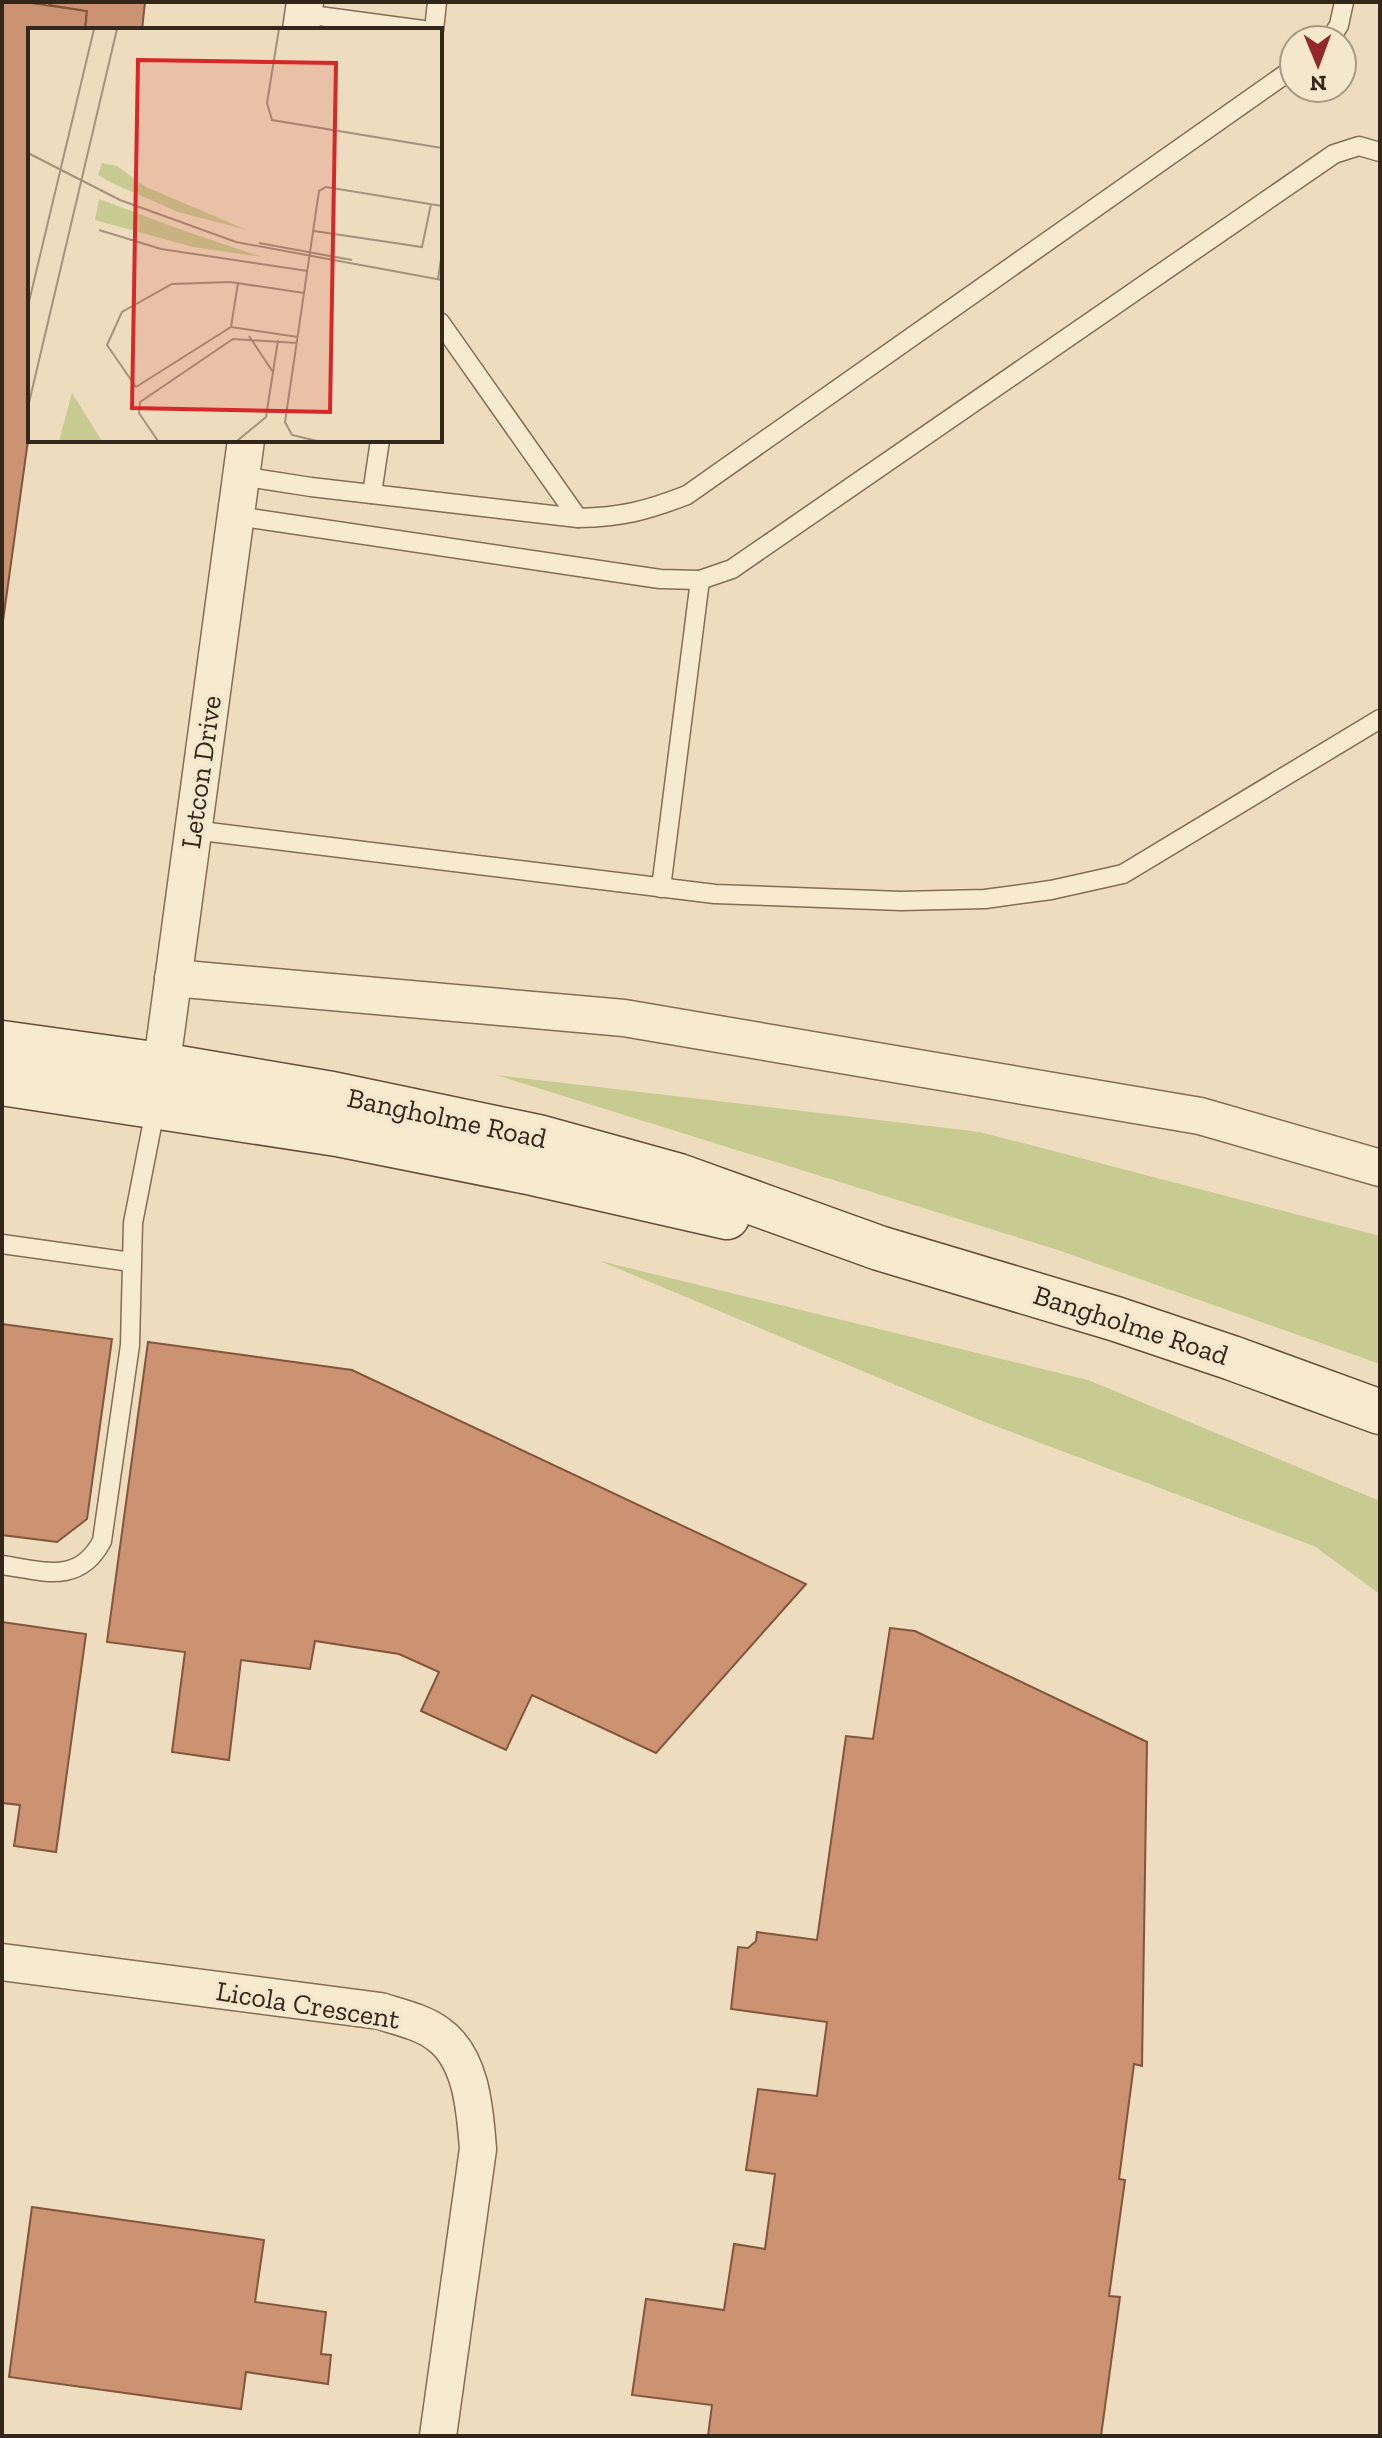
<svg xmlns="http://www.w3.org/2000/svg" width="1382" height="2438" viewBox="0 0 1382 2438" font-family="'Zilla Slab',serif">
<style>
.green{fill:#c7ca91}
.building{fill:#cb9372;stroke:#83553c;stroke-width:2}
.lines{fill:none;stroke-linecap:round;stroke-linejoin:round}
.service-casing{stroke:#846c56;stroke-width:21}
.minor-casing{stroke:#846c56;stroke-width:39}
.secondary-casing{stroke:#664d3a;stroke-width:47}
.service{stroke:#f8eacf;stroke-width:18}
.minor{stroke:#f8eacf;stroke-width:36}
.secondary{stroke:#f8eacf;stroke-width:44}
.labels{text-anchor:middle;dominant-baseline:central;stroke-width:7;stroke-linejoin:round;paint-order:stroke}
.street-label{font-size:28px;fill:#33261b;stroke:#f5e7cc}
.inset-road{fill:none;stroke:#a3937c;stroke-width:2}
.view{fill:#d62828;fill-opacity:0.15;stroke:#d62828;stroke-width:4}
.inset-edge{fill:none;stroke:#33261b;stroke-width:4}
</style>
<rect width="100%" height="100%" fill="#eddcbd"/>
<g class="green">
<path d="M496,1075L980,1132L1380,1236V1364L1058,1250Z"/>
<path d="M600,1261L1088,1380L1380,1501V1594L1314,1546L977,1419Z"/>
</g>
<g class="building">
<path d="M2,2H24L87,11L85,30H30V426L2,628Z"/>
<path d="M50,2H145L142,30H85L87,11L49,5Z"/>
<path d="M2,1324L112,1339L87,1519L57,1542L2,1535Z"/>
<path d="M148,1342L352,1370L806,1584L656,1753L532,1695L506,1750L421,1711L439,1672L399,1654L315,1641L310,1669L241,1660L229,1760L172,1752L185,1652L107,1642Z"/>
<path d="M2,1622L86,1634L56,1852L14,1846L20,1805L2,1803Z"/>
<path d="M890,1628L915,1631L1147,1742L1142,2066L1134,2064L1119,2179L1125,2180L1109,2296L1120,2297L1101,2436H708L712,2405L632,2395L646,2299L724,2310L734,2244L765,2249L775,2174L746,2170L758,2089L817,2096L827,2022L731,2009L738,1947L748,1948L756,1941L757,1932L817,1940L846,1736L873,1739Z"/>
<path d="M32,2207L264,2240L255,2302L326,2312L321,2354L331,2355L328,2384L246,2372L241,2409L9,2377Z"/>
</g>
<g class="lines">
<g class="service-casing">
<g id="service">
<path d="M304,14L423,30"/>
<path d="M434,30L437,2"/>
<path d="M1330,40L1339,25L1344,2"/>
<path d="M440,322L578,518"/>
<path d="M241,476L311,487L578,518C622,517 646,511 687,495L1294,68"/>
<path d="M372,494L380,440"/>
<path d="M236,516L660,579L700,580L732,569L1334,154L1359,146L1380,152"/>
<path d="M193,830L715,894L901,901L985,899L1051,890L1123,874L1380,719"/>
<path d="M661,888L700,580"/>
<path d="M2,1244L131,1262"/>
<path d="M2,1565C43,1571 79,1585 102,1541L130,1345L133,1223L156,1105"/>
</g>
</g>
<g class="minor-casing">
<g id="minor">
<path d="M301,30L305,2"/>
<path d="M173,978L624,1018L1200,1116L1380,1168"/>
<path d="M158,1092L246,440"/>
<path d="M2,1962L380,2011C399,2017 422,2022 438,2034C472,2058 475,2111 478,2149L438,2436"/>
</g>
</g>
<g class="secondary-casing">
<g id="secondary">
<path d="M2,1043L161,1065L332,1094L538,1137L679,1176L879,1248L1116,1319L1232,1358L1380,1412"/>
<path d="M2,1083L337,1134L533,1173L727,1217"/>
</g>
</g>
<use href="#service" class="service"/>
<use href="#minor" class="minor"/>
<use href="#secondary" class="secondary"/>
</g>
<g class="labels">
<g class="street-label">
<text transform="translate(201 772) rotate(-82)">Letcon Drive</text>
<text transform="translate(447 1118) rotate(12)">Bangholme Road</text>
<text transform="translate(1131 1325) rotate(18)">Bangholme Road</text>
<text transform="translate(308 2005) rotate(9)">Licola Crescent</text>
</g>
</g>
<g transform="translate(28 28)">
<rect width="414" height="414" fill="#eddcbd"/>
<path d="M74,135L89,138L118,159L219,202L150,184L84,155L70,147ZM71,171L154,202L234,229L165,219L67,192ZM44,365L74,413H31Z" fill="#c7ca91"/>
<path class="inset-road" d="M251,1L239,75L244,92L414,120M0,125L92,172L208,214L414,252M71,202L133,221L280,243M286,203L394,219L403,176M231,215L324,232M410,251L414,224M0,278L66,1M203,299L210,255M221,308L245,344M270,309L203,299L108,359L79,317L94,284L144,256L202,254L276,265M0,379L89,1M130,413L111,385L112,374L205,311L269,315M209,413L238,389L250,312M289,413L264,407L257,394L291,163L298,159L414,178"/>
<path class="view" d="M110,32L308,35L302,384L104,380Z"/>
<rect width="414" height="414" class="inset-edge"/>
</g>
<rect width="1382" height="2438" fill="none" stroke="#33261b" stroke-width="8"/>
<g transform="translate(1318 64) rotate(179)"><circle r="38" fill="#f5e7cc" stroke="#a79a85" stroke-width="2"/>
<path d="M0-6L14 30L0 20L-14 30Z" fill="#93272d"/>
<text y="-12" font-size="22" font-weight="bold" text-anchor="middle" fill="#33261b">N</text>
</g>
</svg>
